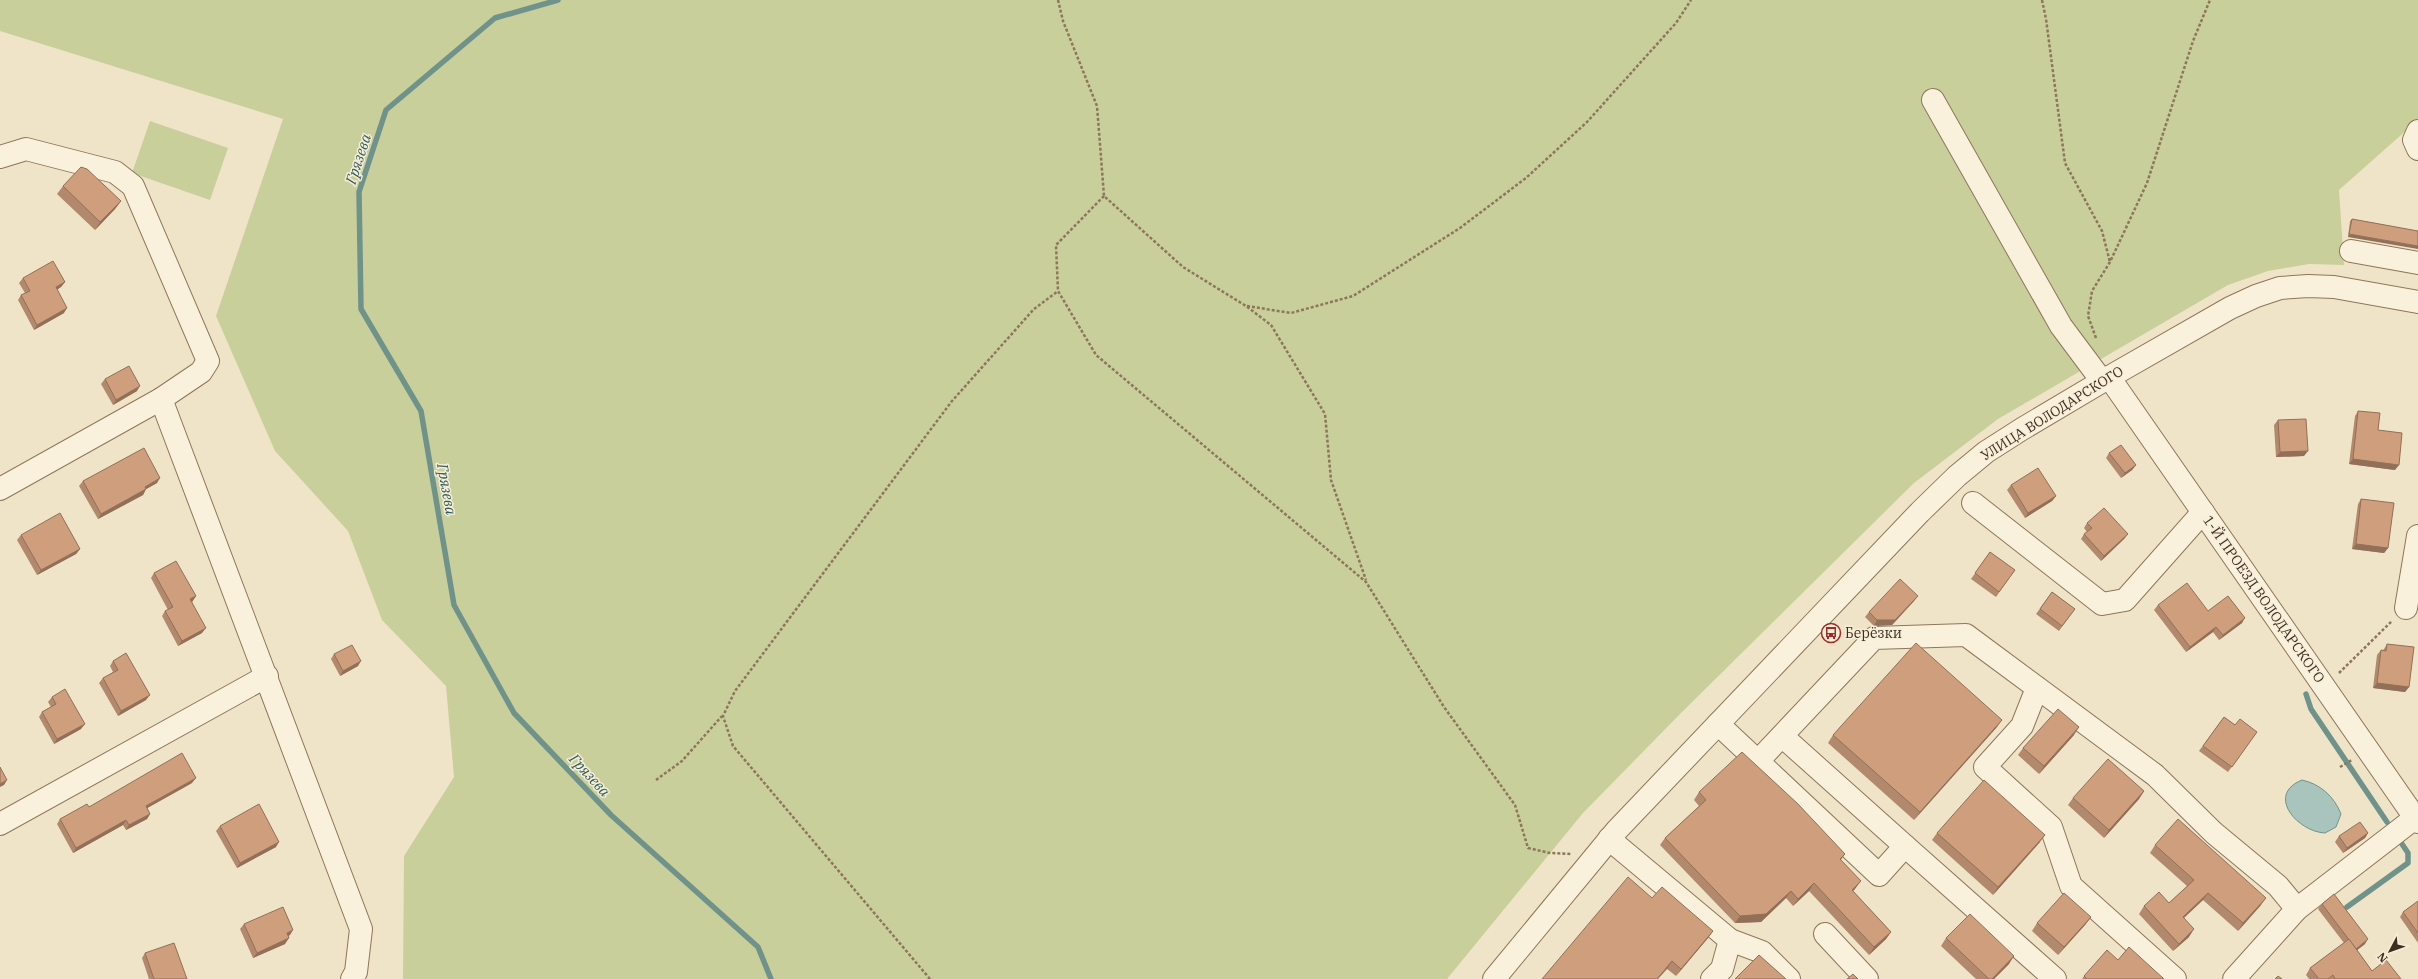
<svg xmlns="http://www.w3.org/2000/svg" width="2418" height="979" viewBox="0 0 2418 979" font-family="'IBM Plex Serif',serif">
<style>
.green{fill:#c9cf9b}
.water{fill:#a9c4bc;stroke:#6f938a}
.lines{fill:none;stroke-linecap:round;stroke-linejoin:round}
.stream{stroke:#6f938a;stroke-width:5.5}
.minor-casing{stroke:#8d765c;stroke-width:24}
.path{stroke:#8d765c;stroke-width:2.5;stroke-dasharray:3 2;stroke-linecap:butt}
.minor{stroke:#faf1dc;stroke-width:22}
.wall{fill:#b2896c}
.shaded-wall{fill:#916f58}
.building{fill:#cf9f7d;stroke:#916f58}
.labels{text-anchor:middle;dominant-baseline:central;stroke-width:3;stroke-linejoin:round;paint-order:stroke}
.street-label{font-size:14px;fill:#3d2e20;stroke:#f7eed8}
.poi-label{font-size:14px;fill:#3d2e20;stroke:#f7eed8;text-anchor:start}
.water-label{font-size:15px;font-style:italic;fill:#2f5d5a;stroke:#f7eed8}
</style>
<rect width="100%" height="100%" fill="#f0e4c8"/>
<g class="green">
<path d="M0,0H2418V120L2339,190L2344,265L2309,264L2268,271L2228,285L1998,419L1914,483L1681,713L1583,813L1447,979H403L404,856L454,777L446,686L382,620L348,531L275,451L216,316L283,119L0,31Z"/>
<path d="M150,121L228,148L210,200L132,173Z"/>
</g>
<path class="water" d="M2302,780C2320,784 2334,796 2341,814L2336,827L2325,833C2298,832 2265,795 2302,780Z"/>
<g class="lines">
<g class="stream">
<path d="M558,0L495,18L386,110L359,192L361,309L421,411L454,605L514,713L611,815L758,947L771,979"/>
<path d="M2306,694L2311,709L2387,822"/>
<path d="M2347,907L2408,863V853L2400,841"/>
</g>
<g class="minor-casing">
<g id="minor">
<path d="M1933,100L2061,326L2102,381"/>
<path d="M2418,131L2414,140L2418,149"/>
<path d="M0,157L26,149L115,172L133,186L208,361L201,372L161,399L0,489"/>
<path d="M2351,251L2418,263"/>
<path d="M2109,377L2418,822"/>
<path d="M161,399L361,929L356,972L352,979"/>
<path d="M1973,503L2102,604L2125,600L2203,512"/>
<path d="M2406,608L2418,536"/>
<path d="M2037,688L2022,726L1985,767L2051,827L2071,886L2175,979"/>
<path d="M1718,724L1879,875L1905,846L2055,979"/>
<path d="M1782,736L1905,846"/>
<path d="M1758,761L1874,638L1966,635L2155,775L2214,833L2278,886L2297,909"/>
<path d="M0,824L267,676"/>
<path d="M1609,839L1730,940L1762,952L1789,979"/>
<path d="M1825,934L1867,979"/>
<path d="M1494,979L1617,830L1920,512L1957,476L1986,452L2022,429L2118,372L2230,308L2256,296L2280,288L2308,286L2334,287L2418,302"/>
<path d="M1712,979L1722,969L1730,940"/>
<path d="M2234,979L2297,909L2415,818"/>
</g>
</g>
<g class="path">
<path d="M1058,0L1063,21L1097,106L1104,196L1183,267L1246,306L1271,325L1325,414L1331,480L1366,580"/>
<path d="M2042,0L2046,19L2065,163L2102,231L2110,262"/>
<path d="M1104,196L1056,245L1058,291L1096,355L1366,582L1444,707L1515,805L1528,848L1550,853L1572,854"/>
<path d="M1247,306L1291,313L1353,296L1460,228L1526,178L1587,122L1676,23L1691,0"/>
<path d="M2096,338L2088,316L2092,291L2110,262L2147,183L2193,41L2210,0"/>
<path d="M2339,673L2392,621"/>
<path d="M2340,767L2352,760"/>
<path d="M656,780L682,761L722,716"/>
<path d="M930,979L733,746L723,716L735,691L952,401L1034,309L1058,291"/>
</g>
<use href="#minor" class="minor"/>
</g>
<g class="wall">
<path d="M63,186L121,201L115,209L95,230L57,194Z"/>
<path d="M2352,219L2418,231L2348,237L2350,221Z"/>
<path d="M23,278L65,282L61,287L57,290L64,313L34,330L18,300L21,295L25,293L19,283Z"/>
<path d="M105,379L137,391L113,405L101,384Z"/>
<path d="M2358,411L2378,430L2395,470L2349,464L2355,416Z"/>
<path d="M2278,420L2304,456L2276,457L2274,425Z"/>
<path d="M2109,453L2136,465L2132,470L2121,478L2106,458Z"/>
<path d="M83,481L157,483L146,489L143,495L98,519L79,486Z"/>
<path d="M2011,485L2056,496L2052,501L2025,518L2007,490Z"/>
<path d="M2361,499L2388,548L2384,553L2352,549L2358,504Z"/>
<path d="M2087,523L2128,534L2124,539L2101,561L2081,539L2084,534L2087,532L2084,528Z"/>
<path d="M21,535L80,549L76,554L37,575L17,540Z"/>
<path d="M1990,552L2015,570L1996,597L1971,579Z"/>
<path d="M154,573L196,596L192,602L202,633L178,646L162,616L165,611L168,610L151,578Z"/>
<path d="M2052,592L2075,609L2059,631L2036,614Z"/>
<path d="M1914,601L1892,625L1874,626L1865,617L1869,612Z"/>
<path d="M2158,605L2208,611L2242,623L2219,640L2213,632L2186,652L2154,610Z"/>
<path d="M2387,644L2409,687L2405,692L2373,688L2377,655L2381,650H2383L2384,649Z"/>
<path d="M334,654L358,666L340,676L331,659Z"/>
<path d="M113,661L146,700L118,716L99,683L103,678L113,672L110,666Z"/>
<path d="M52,697L81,729L54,744L39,717L42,712L51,707L48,702Z"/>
<path d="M2224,717L2235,725L2257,732L2228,772L2199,751Z"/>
<path d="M1997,727L1914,820L1828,743L1833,735Z"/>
<path d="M2074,735L2039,774L2018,755L2023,748Z"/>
<path d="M192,783L147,808L150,814L147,819L126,830L123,825L73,853L57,824L60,819L89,807Z"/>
<path d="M2144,791L2139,799L2104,838L2068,805L2073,798Z"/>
<path d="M1699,792L1845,854L1841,860L1855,889L1853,891L1891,932L1886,939L1869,955L1809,891L1793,906L1786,898L1761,922L1735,923L1660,845L1665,838L1699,806L1694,800Z"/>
<path d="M220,826L276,847L237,868L216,831Z"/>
<path d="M1937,833L2040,842L1993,895L1932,840Z"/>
<path d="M2368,833L2365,838L2343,853L2335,842L2339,836Z"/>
<path d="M2155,845L2261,905L2238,931L2203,900L2184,918L2189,937L2173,951L2139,914L2144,906L2169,903L2187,886L2150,853Z"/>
<path d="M1652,898L1713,931L1708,938L1676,976L1667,969Z"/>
<path d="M2418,901V943L2400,917L2403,912Z"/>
<path d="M2322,904L2365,944L2357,950L2372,971L2401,979H2309L2306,975L2310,968L2344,943L2318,909Z"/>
<path d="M2091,917L2085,925L2058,955L2032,931L2037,923Z"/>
<path d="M244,924L290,935L288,936L285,944L253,958L240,929Z"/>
<path d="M1946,938L2009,964L1994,979H1976L1941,946Z"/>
<path d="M145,953L187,979H149L142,958Z"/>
<path d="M2118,960L2164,979H2082L2084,976Z"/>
</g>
<g class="shaded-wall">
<path d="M121,201L115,209L95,230L100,222Z"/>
<path d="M2349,234L2418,246V249L2348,237Z"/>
<path d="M65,282L61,287L52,292L56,287Z"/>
<path d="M67,308L64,313L34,330L37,325Z"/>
<path d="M140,386L137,391L113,405L116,400Z"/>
<path d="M2308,451L2304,456L2276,457L2280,452Z"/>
<path d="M2353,459L2399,465L2395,470L2349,464Z"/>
<path d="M2136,465L2132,470L2121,478L2125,473Z"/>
<path d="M160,478L157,483L141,492L145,487Z"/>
<path d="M146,489L143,495L98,519L101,514Z"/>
<path d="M2056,496L2052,501L2025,518L2028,513Z"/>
<path d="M2128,534L2124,539L2101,561L2104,556Z"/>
<path d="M2356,544L2388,548L2384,553L2352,549Z"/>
<path d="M80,549L76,554L37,575L41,570Z"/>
<path d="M196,596L192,602L187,605L190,599Z"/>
<path d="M1918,596L1914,601L1892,625L1874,626L1877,620Z"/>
<path d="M2245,618L2242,623L2219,640L2223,635Z"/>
<path d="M2216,627L2213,632L2186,652L2190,647Z"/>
<path d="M206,628L202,633L178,646L182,641Z"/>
<path d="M361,661L358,666L340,676L343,671Z"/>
<path d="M2377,683L2409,687L2405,692L2373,688Z"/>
<path d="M150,695L146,700L118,716L121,711Z"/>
<path d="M2002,720L1997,727L1914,820L1920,812Z"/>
<path d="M85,724L81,729L54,744L57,739Z"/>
<path d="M2079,727L2074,735L2039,774L2044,766Z"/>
<path d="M196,778L192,783L142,811L146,806Z"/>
<path d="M7,780L4,785L0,787V784Z"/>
<path d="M2144,791L2139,799L2104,838L2109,830Z"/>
<path d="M150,814L147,819L126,830L129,825Z"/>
<path d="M126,820L123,825L73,853L76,848Z"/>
<path d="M2368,833L2365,838L2343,853L2347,848Z"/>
<path d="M2045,835L2040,842L1993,895L1998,887Z"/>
<path d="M279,842L276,847L237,868L240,863Z"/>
<path d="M1861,881L1855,889L1847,897L1852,890Z"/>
<path d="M1814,883L1809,891L1793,906L1798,899Z"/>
<path d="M1791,891L1786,898L1761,922L1735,923L1740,916Z"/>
<path d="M2208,893L2203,900L2177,924L2183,917Z"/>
<path d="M2266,898L2261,905L2238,931L2243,923Z"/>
<path d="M2091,917L2085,925L2058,955L2064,947Z"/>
<path d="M2194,929L2189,937L2173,951L2179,944Z"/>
<path d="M293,930L290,935L283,938L287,933Z"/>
<path d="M1713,931L1708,938L1676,976L1681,969Z"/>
<path d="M1891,932L1886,939L1869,955L1874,947Z"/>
<path d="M289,938L285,944L253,958L257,953Z"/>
<path d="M2368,939L2365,944L2352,954L2356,949Z"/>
<path d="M2014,956L2009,964L1994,979H1992Z"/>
<path d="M1672,961L1667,969L1658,979H1657Z"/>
</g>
<g class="building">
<path d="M81,167L87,169L121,201L100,222L63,186Z"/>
<path d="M2352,219L2418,231V246L2349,234Z"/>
<path d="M53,261L65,282L56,287L67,308L37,325L21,295L30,291L23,278Z"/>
<path d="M129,366L140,386L116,400L105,379Z"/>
<path d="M2358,411L2380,413L2378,430L2402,433L2399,465L2353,459Z"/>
<path d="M2306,419L2308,451L2280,452L2278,420Z"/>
<path d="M2121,445L2136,465L2125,473L2109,453Z"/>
<path d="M144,448L160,478L145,487L146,489L101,514L83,481Z"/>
<path d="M2038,468L2056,496L2028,513L2011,485Z"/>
<path d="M2361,499L2394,503L2388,548L2356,544Z"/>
<path d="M2104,508L2128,534L2104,556L2084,534L2092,528L2087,523Z"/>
<path d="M60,513L80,549L41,570L21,535Z"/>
<path d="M1990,552L2015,570L1999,592L1975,573Z"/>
<path d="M176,561L196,596L190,599L206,628L182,641L165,611L173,607L154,573Z"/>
<path d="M1900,579L1918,596L1895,620H1877L1869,612Z"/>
<path d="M2187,583L2208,611L2228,596L2245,618L2223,635L2216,627L2190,647L2158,605Z"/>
<path d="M2052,592L2075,609L2062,626L2040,609Z"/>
<path d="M1916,643L2002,720L1920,812L1833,735Z"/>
<path d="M2387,644L2414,647L2409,687L2377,683L2381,650L2386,651Z"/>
<path d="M352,645L361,661L343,671L334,654Z"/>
<path d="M126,653L150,695L121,711L103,678L118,670L113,661Z"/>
<path d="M65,689L85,724L57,739L42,712L56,704L52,697Z"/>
<path d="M2058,709L2079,727L2044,766L2023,748Z"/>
<path d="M2224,717L2235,725L2240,719L2257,732L2232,767L2203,746Z"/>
<path d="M1742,752L1798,804L1845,854L1840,859L1861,881L1852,890L1891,932L1874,947L1814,883L1798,899L1791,891L1766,914L1740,916L1665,838L1706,800L1699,792Z"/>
<path d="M182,753L196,778L146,806L150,814L129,825L126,820L76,848L60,819L87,804L89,807Z"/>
<path d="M2108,759L2144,791L2109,830L2073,798Z"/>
<path d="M0,767L7,780L0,784Z"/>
<path d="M1984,780L2045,835L1998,887L1937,833Z"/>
<path d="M259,804L279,842L240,863L220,826Z"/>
<path d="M2178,819L2266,898L2243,923L2208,893L2183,917L2194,929L2179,944L2144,906L2159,892L2169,903L2194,880L2155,845Z"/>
<path d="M2360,822L2368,833L2347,848L2339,836Z"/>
<path d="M1628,877L1652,898L1662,887L1713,931L1681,969L1672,961L1657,979H1542Z"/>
<path d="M2064,893L2091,917L2064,947L2037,923Z"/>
<path d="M2334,894L2368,939L2356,949L2322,904Z"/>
<path d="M2418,901V933L2403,912Z"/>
<path d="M283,907L293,930L287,933L289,938L257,953L244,924Z"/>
<path d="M1970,914L2014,956L1992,979H1989L1946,938Z"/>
<path d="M2349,939L2372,971L2386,960L2401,979H2335L2333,975L2328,979H2319L2310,968Z"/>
<path d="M174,943L187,979H154L145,953Z"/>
<path d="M2129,947L2164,979H2087L2084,976L2107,950L2118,960Z"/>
<path d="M1759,955L1786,979H1735Z"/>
<path d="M1853,974L1858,979H1847Z"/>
<path d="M2278,976L2282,979H2275Z"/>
</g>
<defs>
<g id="bus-ring" transform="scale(1)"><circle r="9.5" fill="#f7eed8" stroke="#9e2a2b" stroke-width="1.5"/><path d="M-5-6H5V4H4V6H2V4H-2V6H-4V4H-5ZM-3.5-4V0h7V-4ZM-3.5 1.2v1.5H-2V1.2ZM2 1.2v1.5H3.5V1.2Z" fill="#9e2a2b"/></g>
</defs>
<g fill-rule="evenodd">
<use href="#bus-ring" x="1831" y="633"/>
</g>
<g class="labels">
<g class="street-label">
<text transform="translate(2052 413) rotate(-32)">УЛИЦА ВОЛОДАРСКОГО</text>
<text transform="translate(2264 599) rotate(55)">1-Й ПРОЕЗД ВОЛОДАРСКОГО</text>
</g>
<g class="poi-label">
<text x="1845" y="633">Берёзки</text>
</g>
<g class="water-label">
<text transform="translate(358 159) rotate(-72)">Грязева</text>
<text transform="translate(447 489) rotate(80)">Грязева</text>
<text transform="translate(590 775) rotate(47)">Грязева</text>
</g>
</g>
<g transform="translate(2390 951) rotate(229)" stroke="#f7eed8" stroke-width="3" paint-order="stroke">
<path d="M0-3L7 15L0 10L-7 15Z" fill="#3d2e20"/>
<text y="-6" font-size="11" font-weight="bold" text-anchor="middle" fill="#3d2e20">N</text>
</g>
</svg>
